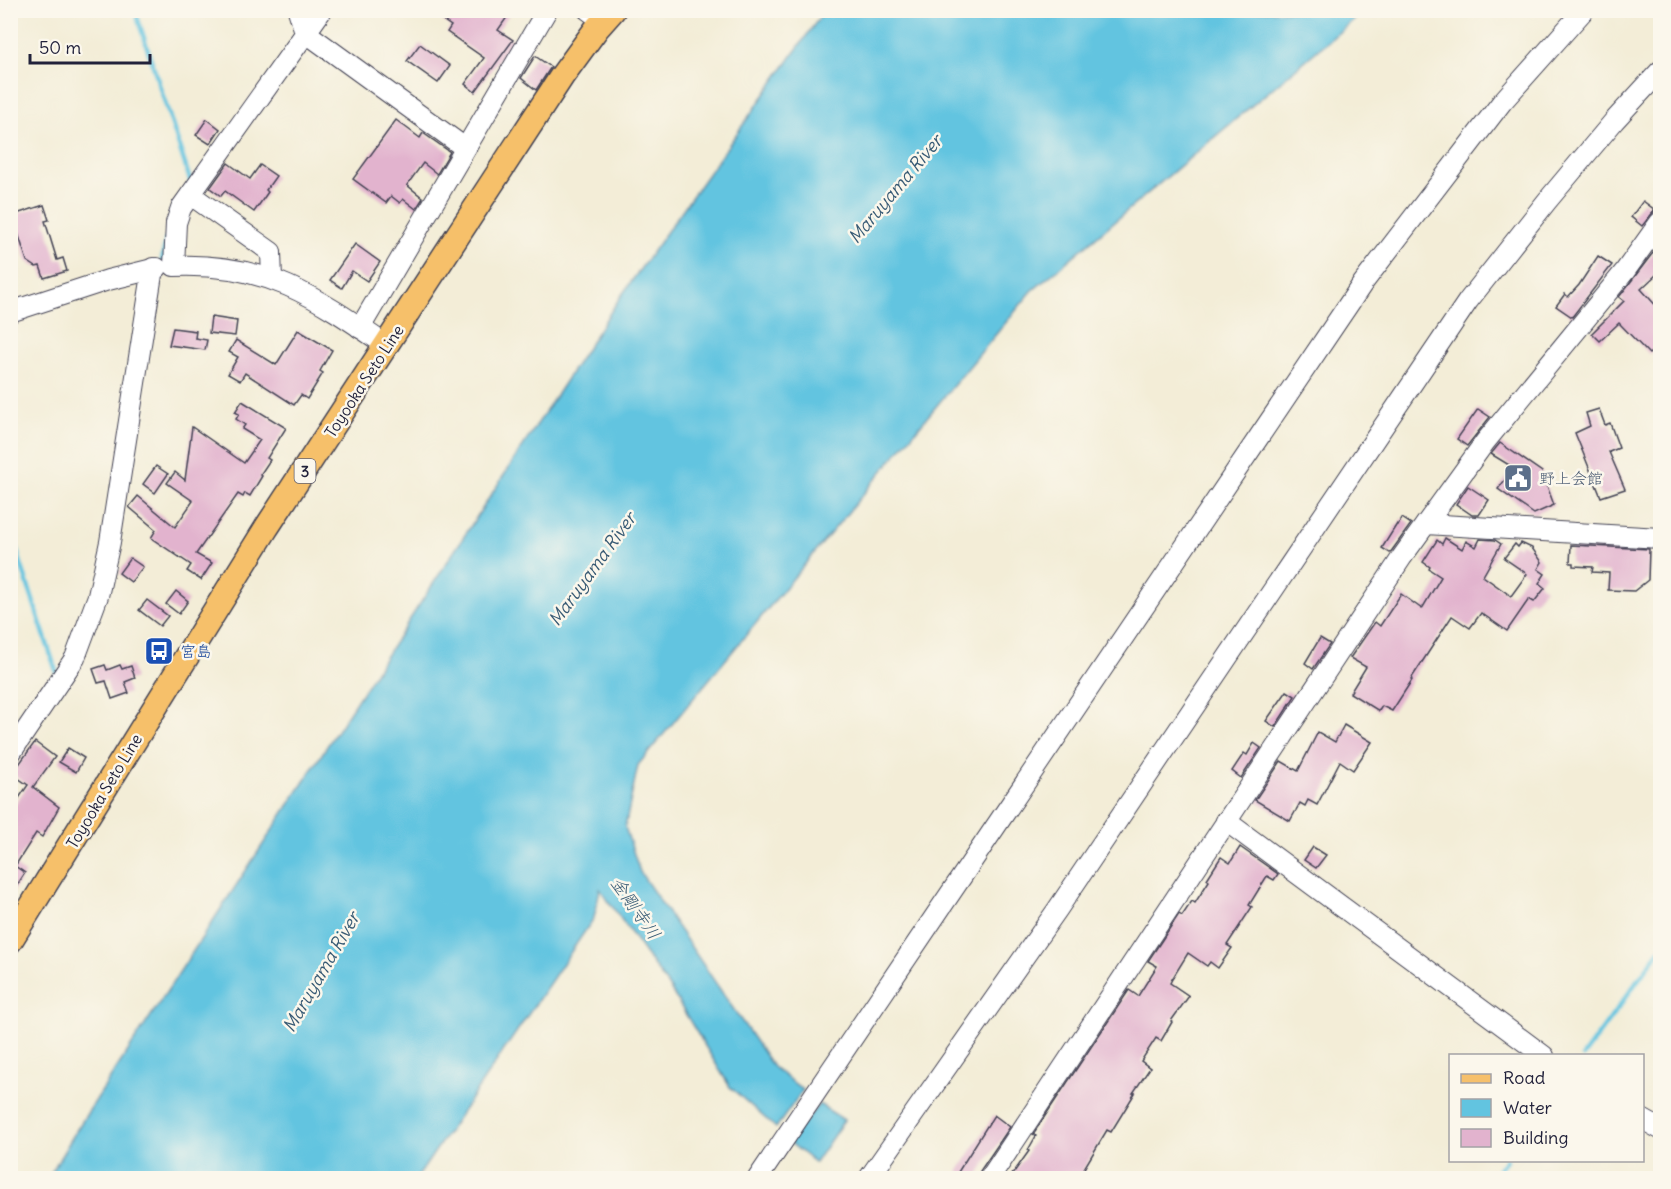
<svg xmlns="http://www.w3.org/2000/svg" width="1671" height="1189" viewBox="0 0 1671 1189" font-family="Delius,'Klee One',sans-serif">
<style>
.water{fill:#62c4e0;stroke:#42738e;stroke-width:1.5}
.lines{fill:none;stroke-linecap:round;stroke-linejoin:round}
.stream{stroke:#62c4e0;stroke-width:4.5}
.building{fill:#e2b3ce}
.minor-casing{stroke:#414052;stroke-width:22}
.major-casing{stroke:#414052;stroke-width:27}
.minor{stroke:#fff;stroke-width:20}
.major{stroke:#f6c06b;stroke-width:24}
.labels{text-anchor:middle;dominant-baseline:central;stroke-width:5;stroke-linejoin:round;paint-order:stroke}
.shield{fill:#fbf7ec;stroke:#636270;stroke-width:1.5}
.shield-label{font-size:15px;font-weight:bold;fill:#22223b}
.street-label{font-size:16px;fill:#22223b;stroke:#fbf7ec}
.service-label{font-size:16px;fill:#4e5e75;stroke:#fbf7ec;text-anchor:start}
.transit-label{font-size:16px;fill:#164399;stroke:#fbf7ec;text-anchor:start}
.water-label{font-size:18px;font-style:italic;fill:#385b75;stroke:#fbf7ec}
</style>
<rect width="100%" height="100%" fill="#fbf7ec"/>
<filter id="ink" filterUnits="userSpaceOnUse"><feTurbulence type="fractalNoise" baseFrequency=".0167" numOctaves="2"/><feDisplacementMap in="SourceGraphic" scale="12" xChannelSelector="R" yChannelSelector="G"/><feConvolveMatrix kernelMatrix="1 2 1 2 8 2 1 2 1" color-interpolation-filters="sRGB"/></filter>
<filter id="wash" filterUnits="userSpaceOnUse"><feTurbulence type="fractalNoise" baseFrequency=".008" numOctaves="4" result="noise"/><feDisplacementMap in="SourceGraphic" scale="24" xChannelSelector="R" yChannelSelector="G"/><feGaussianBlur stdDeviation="1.35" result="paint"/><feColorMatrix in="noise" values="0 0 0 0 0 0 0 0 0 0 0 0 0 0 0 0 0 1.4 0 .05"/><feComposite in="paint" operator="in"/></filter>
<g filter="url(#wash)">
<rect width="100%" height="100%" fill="#f3edd7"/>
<g class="water">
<path d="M824,11H1364L1032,291L638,765L625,827L640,872L773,1067L803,1090L776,1128L730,1087L671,990L600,889L594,918L417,1178H48L79,1126L619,299Z"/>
<path d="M819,1104L844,1120L815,1163L789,1142Z"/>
</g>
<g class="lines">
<g class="stream">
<path d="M135,10L191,183"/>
<path d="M161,266L166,239"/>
<path d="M10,530L57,674"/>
<path d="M1583,1056L1660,950"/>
<path d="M1493,1178L1506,1160"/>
</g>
</g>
<g id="blocks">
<g class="building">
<path d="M428,10H512L498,30L513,40L475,92L465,84L484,58L447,32L451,26Z"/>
<path d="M420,44L450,66L438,83L407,61Z"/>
<path d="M535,56L551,67L536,90L521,78Z"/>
<path d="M207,119L220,129L210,144L196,135Z"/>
<path d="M396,120L420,138L423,133L450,152L437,174L423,163L407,185L423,198L416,209L403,199L400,203L391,196L386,203L353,179Z"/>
<path d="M228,163L250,179L260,165L276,176L266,190L268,192L254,212L225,191L221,196L210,188Z"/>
<path d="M1643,201L1655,210L1642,226L1631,217Z"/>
<path d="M44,205L49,220L45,221L57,260L63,258L67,271L44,278L40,266L36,267L27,261L17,230L10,232V216Z"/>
<path d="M355,244L380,262L367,281L352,271L342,288L330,280Z"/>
<path d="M1660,246V278L1657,274L1641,289L1660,310V336L1655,341L1659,345L1649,354L1619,323L1600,341L1592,333L1624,301L1619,297L1652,254Z"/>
<path d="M1598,256L1612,265L1572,317L1556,306L1565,294L1568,297L1579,285Z"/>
<path d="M211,317L237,321L235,336L209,333Z"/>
<path d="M173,328L196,331L195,338L207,340L205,350L169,345Z"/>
<path d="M298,330L332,350L320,371L323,373L307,399L301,395L294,405L245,373L240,381L228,374L238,357L229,352L236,340L276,365Z"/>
<path d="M242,401L286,428L267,458L270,460L260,475L262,476L250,496L245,493L243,497L238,494L196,554L212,563L201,580L187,571L191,565L151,538L156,530L129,507L138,496L175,527L193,501L167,483L175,472L185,480L192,427L244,463L260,440L242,429L245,425L236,419L239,414L235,412Z"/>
<path d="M1478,409L1490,417L1467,446L1457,439Z"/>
<path d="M1599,409L1605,425L1610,423L1619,448L1609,452L1625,489L1601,497L1575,433L1590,426L1586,413Z"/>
<path d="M1500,443L1542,472L1554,505L1534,514L1498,489L1514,468L1491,454Z"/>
<path d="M156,466L168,474L155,493L143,484Z"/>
<path d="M1468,486L1489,500L1479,515H1472L1456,504Z"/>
<path d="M1402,518L1411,524L1390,553L1382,548L1397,524L1398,525Z"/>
<path d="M1445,538L1462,549L1466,541L1476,547L1480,539L1495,540L1501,544L1483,576L1511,596L1527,574L1504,558L1515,544L1518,547L1521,543L1532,548L1542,562L1538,569L1545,574L1539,583L1545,588L1534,602L1529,599L1507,631L1481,613L1470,628L1452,616L1411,679L1412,680L1392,711L1382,706L1379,711L1350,693L1366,667L1350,658L1375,622L1380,626L1401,594L1422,609L1441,577L1429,569L1430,567L1423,562L1437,540L1442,544Z"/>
<path d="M1571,545L1649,549L1648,580L1634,591L1608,590L1609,573L1592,572L1593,567L1573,566V563H1570Z"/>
<path d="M130,558L143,567L131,582L119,573Z"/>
<path d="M176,591L188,601L179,614L166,604Z"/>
<path d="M147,600L168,616L160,626L139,610Z"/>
<path d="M1320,638L1330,644L1313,669L1305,663Z"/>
<path d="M105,665L107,670L120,665L122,669L131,666L135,678L125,682L129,693L112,699L106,681L98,683L93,669Z"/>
<path d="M1287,691L1295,696L1275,727L1266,721Z"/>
<path d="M1344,725L1372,742L1353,770L1340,761L1317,805L1308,800L1305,806L1300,803L1290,821L1255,800L1281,761L1298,771L1318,732L1335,742Z"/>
<path d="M35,742L55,757L33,787L59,807L42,837L36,833L15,866L25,873L10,896V811L28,785L12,774Z"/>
<path d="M1254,743L1261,748L1241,778L1232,771L1244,753L1247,755Z"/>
<path d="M68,748L84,758L76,772L59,762Z"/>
<path d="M1240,847L1278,874L1274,880L1267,876L1249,905L1252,907L1227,945L1232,948L1218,968L1210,962L1207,966L1188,953L1172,979L1170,983L1189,996L1171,1021L1172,1022L1161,1041L1156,1038L1141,1061L1150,1068L1133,1093H1135L1111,1132L1107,1130L1083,1170L1096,1179H1009L1029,1151L1028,1150L1036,1136L1033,1134L1129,990L1138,996L1157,966L1148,961L1179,914L1182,916L1192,901L1195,903L1209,881L1207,879L1221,857L1230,863Z"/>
<path d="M1313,847L1326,855L1316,868L1304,860Z"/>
<path d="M994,1115L1010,1127L980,1171L978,1179H969L958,1172Z"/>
</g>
</g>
</g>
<g filter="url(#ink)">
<use href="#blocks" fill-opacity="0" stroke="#414052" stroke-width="1.5"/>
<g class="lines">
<g class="minor-casing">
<g id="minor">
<path d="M298,10L305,32L465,148"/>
<path d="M322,10L181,208L176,223L174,266C265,262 315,296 387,346"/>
<path d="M588,10L603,21"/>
<path d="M191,195L271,252L272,279"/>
<path d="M10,312L108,280L157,268"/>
<path d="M360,328L547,10"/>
<path d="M1426,524L1660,538"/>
<path d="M10,754L75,658L98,596L110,542L153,268"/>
<path d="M1226,821L1544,1056"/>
<path d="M1642,1119L1660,1129"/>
<path d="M758,1178L1363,283L1502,102L1584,10"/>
<path d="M869,1178L1057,910L1468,301L1547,201L1614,121L1660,71"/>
<path d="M990,1178L1402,557L1485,442L1625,271L1660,222"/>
</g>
</g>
<g class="major-casing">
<path id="major" d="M10,941L267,527L562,76L597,28L613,10"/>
</g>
<use href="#minor" class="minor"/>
<use href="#major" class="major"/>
</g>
</g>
<defs>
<g id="civic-square" transform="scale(1.5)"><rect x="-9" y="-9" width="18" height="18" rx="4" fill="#5c6f8a" stroke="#fbf7ec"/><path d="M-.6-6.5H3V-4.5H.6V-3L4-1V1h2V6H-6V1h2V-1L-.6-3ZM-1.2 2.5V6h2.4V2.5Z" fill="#fff"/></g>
<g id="bus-square" transform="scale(1.5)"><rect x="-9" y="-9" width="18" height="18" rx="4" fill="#1a4fb4" stroke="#fbf7ec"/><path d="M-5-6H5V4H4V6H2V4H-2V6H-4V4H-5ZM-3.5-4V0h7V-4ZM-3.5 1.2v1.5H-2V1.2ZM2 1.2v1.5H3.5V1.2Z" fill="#fff"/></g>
</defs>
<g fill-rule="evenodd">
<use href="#civic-square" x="1518" y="478"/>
<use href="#bus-square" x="159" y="651"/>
</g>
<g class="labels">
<rect class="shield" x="294.5" y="459" width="21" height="24" rx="4.5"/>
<g class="shield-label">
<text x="305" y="471">3</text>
</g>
<g class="street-label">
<text transform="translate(364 381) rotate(-57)">Toyooka Seto Line</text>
<text transform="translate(104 791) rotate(-59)">Toyooka Seto Line</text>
</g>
<g class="service-label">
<text x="1539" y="478">野上会館</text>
</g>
<g class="transit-label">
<text x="180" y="651">宮島</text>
</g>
<g class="water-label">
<text transform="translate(895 189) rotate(-50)">Maruyama River</text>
<text transform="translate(592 569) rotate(-54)">Maruyama River</text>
<text transform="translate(636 908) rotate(55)">金剛寺川</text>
<text transform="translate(321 972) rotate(-60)">Maruyama River</text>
</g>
</g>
<rect width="1671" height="1189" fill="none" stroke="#fbf7ec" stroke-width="36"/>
<rect x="1449" y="1054" width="195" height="108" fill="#fbf7ec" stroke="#a4a2a5" stroke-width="1.5"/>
<rect x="1461" y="1074" width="30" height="9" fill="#f6c06b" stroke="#a4a2a5" stroke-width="1.5"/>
<text x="1503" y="1084" font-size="18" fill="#22223b">Road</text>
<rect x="1461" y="1099" width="30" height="18" fill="#62c4e0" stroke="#a4a2a5" stroke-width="1.5"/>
<text x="1503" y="1114" font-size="18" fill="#22223b">Water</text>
<rect x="1461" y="1129" width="30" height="18" fill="#e2b3ce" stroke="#a4a2a5" stroke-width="1.5"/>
<text x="1503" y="1144" font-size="18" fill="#22223b">Building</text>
<path d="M30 54v9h120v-9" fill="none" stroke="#22223b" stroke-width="3"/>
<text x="39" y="54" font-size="18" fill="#22223b" stroke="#fbf7ec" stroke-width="4.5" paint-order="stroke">50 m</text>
</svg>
